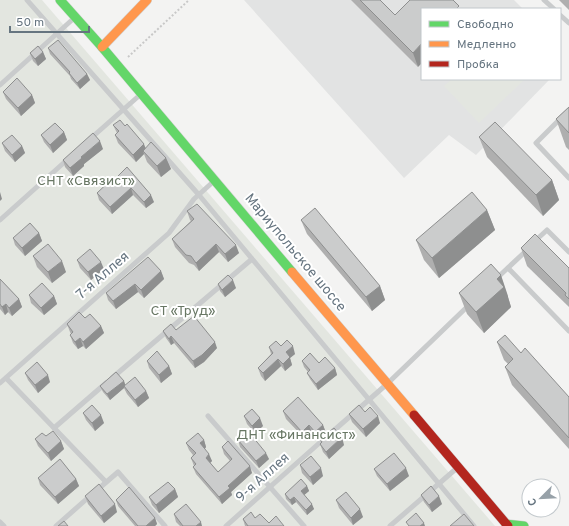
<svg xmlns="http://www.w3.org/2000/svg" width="569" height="526" viewBox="0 0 569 526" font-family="Overpass,sans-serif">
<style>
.built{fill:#e2e3e3}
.green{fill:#e3e6e0}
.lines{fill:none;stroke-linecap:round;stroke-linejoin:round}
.fast-casing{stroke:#d0d1d1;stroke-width:10}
.slow-casing{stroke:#d0d1d1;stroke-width:10}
.jam-casing{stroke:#d0d1d1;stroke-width:10}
.path{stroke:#c8c8c8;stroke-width:2;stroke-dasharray:2 2;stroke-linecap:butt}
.lane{stroke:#c9cbcc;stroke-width:5}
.fast{stroke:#63d668;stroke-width:9}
.slow{stroke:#ff974d;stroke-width:9}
.jam{stroke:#b3261e;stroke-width:9}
.wall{fill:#afafaf}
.shaded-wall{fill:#8e8f8f}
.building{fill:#cbcccc;stroke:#8e8f8f}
.labels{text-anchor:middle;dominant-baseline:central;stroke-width:4;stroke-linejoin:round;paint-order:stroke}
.park-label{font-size:14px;fill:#687764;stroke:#fff}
.street-label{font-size:14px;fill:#667580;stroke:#fff}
</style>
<rect width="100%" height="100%" fill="#f3f3f2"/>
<path class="built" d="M244,0H514L523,9H422V79H550L476,155L449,135L404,178Z"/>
<g class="green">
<path d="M0,0H42L495,526H0Z"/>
<path d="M452,79H525L479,123L444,86Z"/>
</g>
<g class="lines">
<g class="fast-casing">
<g id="fast">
<path d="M60,0L102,47L292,272"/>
<path d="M506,524L524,526"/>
</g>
</g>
<g class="slow-casing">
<g id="slow">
<path d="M102,47L147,0"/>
<path d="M292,272L414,415"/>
</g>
</g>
<g class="jam-casing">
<path id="jam" d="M414,415L508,526"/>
</g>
<path class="path" d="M128,57L189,0"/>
<g class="lane">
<path d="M27,0L199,195L474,526"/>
<path d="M544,0L554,9"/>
<path d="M560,15L569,23"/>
<path d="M0,85L73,19"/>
<path d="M569,110L536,143L569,178"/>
<path d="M90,139L141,94"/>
<path d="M0,220L68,159"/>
<path d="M535,241L547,230L569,252"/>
<path d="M508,268L569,331"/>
<path d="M496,279L527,250"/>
<path d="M6,378L106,482"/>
<path d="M112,378L252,259"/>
<path d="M0,383L169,233L194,199L214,181"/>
<path d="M208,416L304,526"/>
<path d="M54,428L106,383"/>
<path d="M331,433L387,384L469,305"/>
<path d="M96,491L118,472L165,526"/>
<path d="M0,522L4,526"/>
<path d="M56,526L90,496"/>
<path d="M226,526L325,438"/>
<path d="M390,526L457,468"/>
</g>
<use href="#fast" class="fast"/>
<use href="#slow" class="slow"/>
<use href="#jam" class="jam"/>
</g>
<g class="wall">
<path d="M351,0H380L395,15L410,0L418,67Z"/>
<path d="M559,0H569V10Z"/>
<path d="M48,48L87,74L90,80L80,89L71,79L70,76L50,54Z"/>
<path d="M43,52L46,59L38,66L33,61L30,53Z"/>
<path d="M3,92L32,95L35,103L21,116L6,99Z"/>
<path d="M569,107V150L566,147L556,119Z"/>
<path d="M113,125L146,148L166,158L171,169L161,177L147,162L144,154L136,162L118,143L115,135L117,133Z"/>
<path d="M64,132L67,140L53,153L44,142L41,135Z"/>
<path d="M479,137L552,180L559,200L543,216L487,157Z"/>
<path d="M2,143L22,146L25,153L15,162L5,151Z"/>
<path d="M103,149L84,164V166L73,176L65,167L63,160Z"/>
<path d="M115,179L154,202L146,208L133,195L112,214L99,200L97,193Z"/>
<path d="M487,210L495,230L439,278L424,260L416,240Z"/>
<path d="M187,211L239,253L228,262L219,252L199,271L194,265L189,263L175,247L172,239L191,221L190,220Z"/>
<path d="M301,220L380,286L385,300L372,311L307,234Z"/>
<path d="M39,233L42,241L25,256L15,245L13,238Z"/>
<path d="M521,248L569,268V307L527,266Z"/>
<path d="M33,256L66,272L52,283L37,267Z"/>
<path d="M77,260L104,269L91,280L80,268Z"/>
<path d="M161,271L164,279L144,298L138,292L116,309L108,300L106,293Z"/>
<path d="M0,279L19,299L22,307L12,316L8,312L5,315L0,309Z"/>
<path d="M218,284L236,288L225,297L220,291Z"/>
<path d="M459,293L508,296V297L511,307L484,333L467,314Z"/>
<path d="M29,295L54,296L57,304L44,315L31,303Z"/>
<path d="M85,318L101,326L104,333L86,349L83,346L78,349L73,343L70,335L71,334L70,332L67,324Z"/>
<path d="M176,330L217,348L204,362L195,368L174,343L171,345L166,338L163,331Z"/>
<path d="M497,342L521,353L569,397V449L512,385L505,367L508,364L504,360Z"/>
<path d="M281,346L295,354L290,358L292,365L285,371L281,366L265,381L261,376L258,368L271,354L269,347Z"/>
<path d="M147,361L169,366L172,374L161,383L149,368Z"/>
<path d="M302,361L319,363L335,368L337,375L318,390L310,379L307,373L308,372L304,367Z"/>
<path d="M25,373L50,382L38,393L28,380Z"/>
<path d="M124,381L125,385L146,391L149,398L138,407L127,394L124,388L110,400L103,392L100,386Z"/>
<path d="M283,411L323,425L326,433L318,440L312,433L305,439L286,419Z"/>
<path d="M365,412L380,423L366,437L352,422L349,414Z"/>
<path d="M83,413L104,423L95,431L86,420Z"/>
<path d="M244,416L263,426L255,433L247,424Z"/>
<path d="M46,436L61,441L64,449L51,461L38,446L35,439Z"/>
<path d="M320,439L344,445L329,459L323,452L320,444L321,443Z"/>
<path d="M204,440L206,447L205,449L212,461L210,463L218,472L230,461L224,454L222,447L252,473L231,492L232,495L222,504L196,474L193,467L194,466L191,458L193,455L189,450L186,443Z"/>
<path d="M238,440L269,459L259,468L240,447Z"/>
<path d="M300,465L323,476L313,485L302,473Z"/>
<path d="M374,469L409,476L390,491L377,476Z"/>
<path d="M38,478L76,479L79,486L58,504L40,485Z"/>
<path d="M307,486L309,491L304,495L314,509L307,515L296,502L292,505L286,499L285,494Z"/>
<path d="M175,489L178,497L159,513L152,505L149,497Z"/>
<path d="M421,495L442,504L432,512L424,502Z"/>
<path d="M85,496L117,512L104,523L88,504Z"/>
<path d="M116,500L155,518L157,524L155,526H135L118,506Z"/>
<path d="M336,500L363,517L353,525L339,508Z"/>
<path d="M174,514L202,526H180L176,522Z"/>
<path d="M255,518L269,523L284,526H245L243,519Z"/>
</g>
<g class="shaded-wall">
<path d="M422,43V63L418,67L413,53Z"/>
<path d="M43,52L46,59L38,66L35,59Z"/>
<path d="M87,74L90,80L80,89L77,83Z"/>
<path d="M32,95L35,103L21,116L18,108Z"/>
<path d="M64,132L67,140L53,153L50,145Z"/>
<path d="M100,141L103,149L84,164V166L73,176L70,168L81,157Z"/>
<path d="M144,144L147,152L143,151L144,154L136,162L133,155Z"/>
<path d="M22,146L25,153L15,162L12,155Z"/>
<path d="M166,158L171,169L161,177L157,166Z"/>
<path d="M552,180L559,200L543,216L536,195Z"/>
<path d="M131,188L133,195L112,214L110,207Z"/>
<path d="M0,192L2,199L0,201Z"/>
<path d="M151,195L154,202L146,208L144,202Z"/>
<path d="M487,210L495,230L439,278L432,258Z"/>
<path d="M39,233L42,241L25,256L22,248Z"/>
<path d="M216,244L219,252L199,271L196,263Z"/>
<path d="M236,245L239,253L228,262L225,254Z"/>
<path d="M62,261L66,272L52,283L48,272Z"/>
<path d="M101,262L104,269L91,280L88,272Z"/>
<path d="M161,271L164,279L144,298L141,290Z"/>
<path d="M501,275L508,296V297L511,307L484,333L476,312L497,279Z"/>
<path d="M233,280L236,288L225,297L222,290Z"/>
<path d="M135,284L138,292L116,309L113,301Z"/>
<path d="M380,286L385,300L372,311L366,297Z"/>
<path d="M54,296L57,304L44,315L41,308Z"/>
<path d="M19,299L22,307L12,316L9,308Z"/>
<path d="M6,304L8,312L5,315L2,307Z"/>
<path d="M101,326L104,333L86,349L83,342Z"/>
<path d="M171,336L174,343L171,345L169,339Z"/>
<path d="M80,338L83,346L78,349L75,342Z"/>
<path d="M215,342L217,348L204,362L195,368L193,361Z"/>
<path d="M293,346L295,354L290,358L292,365L285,371L283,364L286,352Z"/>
<path d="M278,359L281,366L265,381L263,373Z"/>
<path d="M169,366L172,374L161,383L159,375Z"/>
<path d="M335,368L337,375L318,390L316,384Z"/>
<path d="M48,375L50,382L38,393L35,385Z"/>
<path d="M124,381L126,387L124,386V388L110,400L107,394Z"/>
<path d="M146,391L149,398L138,407L135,400Z"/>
<path d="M101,415L104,423L95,431L92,423Z"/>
<path d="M378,416L380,423L366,437L363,429Z"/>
<path d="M260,418L263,426L255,433L252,426Z"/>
<path d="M309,425L312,433L305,439L302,432Z"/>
<path d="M323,425L326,433L318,440L315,432Z"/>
<path d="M342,437L344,445L329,459L326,452Z"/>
<path d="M204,440L206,447L203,451L200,443Z"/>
<path d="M61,441L64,449L51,461L48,453Z"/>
<path d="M266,453L269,459L259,468L256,461Z"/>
<path d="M209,454L212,461L208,465L206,458Z"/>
<path d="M250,466L252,473L231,492L232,495L222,504L219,497L228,486Z"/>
<path d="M321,468L323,476L313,485L310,477Z"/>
<path d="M406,468L409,476L390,491L387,484Z"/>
<path d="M76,479L79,486L58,504L55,497Z"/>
<path d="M307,486L309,491L303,496L301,491Z"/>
<path d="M175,489L178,497L159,513L156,505Z"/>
<path d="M439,496L442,504L432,512L429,505Z"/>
<path d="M294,497L296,502L292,505L290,500Z"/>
<path d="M115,504L117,512L104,523L101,516Z"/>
<path d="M312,504L314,509L307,515L306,510Z"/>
<path d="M360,509L363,517L353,525L351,518Z"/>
<path d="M155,518L157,524L155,526H146Z"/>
<path d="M201,522L202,526H196Z"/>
<path d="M424,523L425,526H420Z"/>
</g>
<g class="building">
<path d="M360,0H380L395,15L410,0H453L459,6L456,9H422V43L413,53Z"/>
<path d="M58,40L87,74L77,83L69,73L70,72L48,48Z"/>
<path d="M38,46L43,52L35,59L30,53Z"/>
<path d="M17,78L32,95L18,108L3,92Z"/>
<path d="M569,107V133L556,119Z"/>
<path d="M120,120L125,126L127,124L144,144L133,155L115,135L119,131L113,125Z"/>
<path d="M495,122L552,180L536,195L479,137Z"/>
<path d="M55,123L64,132L50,145L41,135Z"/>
<path d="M93,133L100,141L81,157L82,158L70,168L63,160Z"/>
<path d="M12,135L22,146L12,155L2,143Z"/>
<path d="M151,142L166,158L157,166L143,151Z"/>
<path d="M127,167L151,195L144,202L131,188L110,207L97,193L114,177L115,179Z"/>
<path d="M472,192L487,210L432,258L416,240Z"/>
<path d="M197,204L236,245L225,254L216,244L196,263L191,256L186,255L172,239L194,219L187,211Z"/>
<path d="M315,208L380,286L366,297L301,220Z"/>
<path d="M30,223L39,233L22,248L13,238Z"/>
<path d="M535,234L569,268V299L565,295L566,293L521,248Z"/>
<path d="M48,244L62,261L48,272L33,256Z"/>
<path d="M90,249L101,262L88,272L77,260Z"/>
<path d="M148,257L161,271L141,290L135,284L113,301L106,293Z"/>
<path d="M491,264L501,275L497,279L504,287L476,312L459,293Z"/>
<path d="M228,275L233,280L222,290L218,284Z"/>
<path d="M0,279L19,299L9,308L6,304L2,307L0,304Z"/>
<path d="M42,283L54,296L41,308L29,295Z"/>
<path d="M79,312L85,318L90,314L101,326L83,342L80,338L75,342L70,335L73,332L67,324Z"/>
<path d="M194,316L215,342L202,355L193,361L171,336L169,339L163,331L171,324L176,330Z"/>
<path d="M505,335L521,353L525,348L569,397V438L505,367L513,359L497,342Z"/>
<path d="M287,340L293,346L286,352L290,357L283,364L278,359L263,373L258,368L273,353L269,347L276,341L281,346Z"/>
<path d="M157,351L169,366L159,375L147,361Z"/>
<path d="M310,353L319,363L325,357L335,368L316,384L307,373L310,370L302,361Z"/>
<path d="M37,362L48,375L35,385L25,373Z"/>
<path d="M116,372L124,381L107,394L100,386Z"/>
<path d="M135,377L146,391L135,400L124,386Z"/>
<path d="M298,397L323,425L315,432L309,425L302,432L283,411Z"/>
<path d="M92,405L101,415L92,423L83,413Z"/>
<path d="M359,405L365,412L370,407L378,416L363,429L349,414Z"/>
<path d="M252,409L260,418L252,426L244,416Z"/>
<path d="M334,428L342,437L326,452L320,444L322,442L320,439Z"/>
<path d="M53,431L61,441L48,453L35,439L42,433L46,436Z"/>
<path d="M248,431L266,453L256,461L238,440Z"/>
<path d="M198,433L204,440L200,443L209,454L206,458L218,472L232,459L222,447L228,441L250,466L228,486L230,488L219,497L193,467L196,464L191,458L196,453L186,443Z"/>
<path d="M394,453L406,468L387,484L374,469Z"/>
<path d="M311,456L321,468L310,477L300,465Z"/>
<path d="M60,459L76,479L55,497L38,478Z"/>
<path d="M301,479L307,486L301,491L312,504L306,510L294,497L290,500L285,494Z"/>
<path d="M168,482L175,489L156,505L149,497Z"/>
<path d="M99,484L115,504L101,516L85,496Z"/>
<path d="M431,486L439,496L429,505L421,495Z"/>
<path d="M129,487L155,518L146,526H138L116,500Z"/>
<path d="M346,492L360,509L351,518L336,500Z"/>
<path d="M186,504L201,522L196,526H183L174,514Z"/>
<path d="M251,512L255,518L260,514L269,523L276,516L284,526H248L243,519Z"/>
<path d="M416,513L424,523L420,526H409L406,522Z"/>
<path d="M464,514L474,526H450Z"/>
<path d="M64,521L68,526H58Z"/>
</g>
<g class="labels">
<g class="park-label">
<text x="86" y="181">СНТ «Связист»</text>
<text x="183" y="311">СТ «Труд»</text>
<text x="296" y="435">ДНТ «Финансист»</text>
</g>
<g class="street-label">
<text transform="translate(295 253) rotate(50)">Мариупольское шоссе</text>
<text transform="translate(103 276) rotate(-41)">7-я Аллея</text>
<text transform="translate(263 478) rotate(-42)">9-я Аллея</text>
</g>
</g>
<rect x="421" y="8" width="140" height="72" fill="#ffffff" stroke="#c2c8cc"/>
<rect x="429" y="21" width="20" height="6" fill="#63d668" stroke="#c2c8cc"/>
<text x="457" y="28" font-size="12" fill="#667580">Свободно</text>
<rect x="429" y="41" width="20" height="6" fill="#ff974d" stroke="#c2c8cc"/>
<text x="457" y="48" font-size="12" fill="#667580">Медленно</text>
<rect x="429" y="61" width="20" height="6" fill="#b3261e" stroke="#c2c8cc"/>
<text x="457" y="68" font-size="12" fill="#667580">Пробка</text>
<g transform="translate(541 498) rotate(246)"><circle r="19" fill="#ffffff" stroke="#c2c8cc"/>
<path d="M0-3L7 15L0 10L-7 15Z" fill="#97a1a8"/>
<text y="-6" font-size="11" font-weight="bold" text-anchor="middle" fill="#667580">С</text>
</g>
<path d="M10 26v6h79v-6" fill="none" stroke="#667580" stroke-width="2"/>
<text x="16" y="26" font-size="12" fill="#667580" stroke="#ffffff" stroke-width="3" paint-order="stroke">50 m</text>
</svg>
